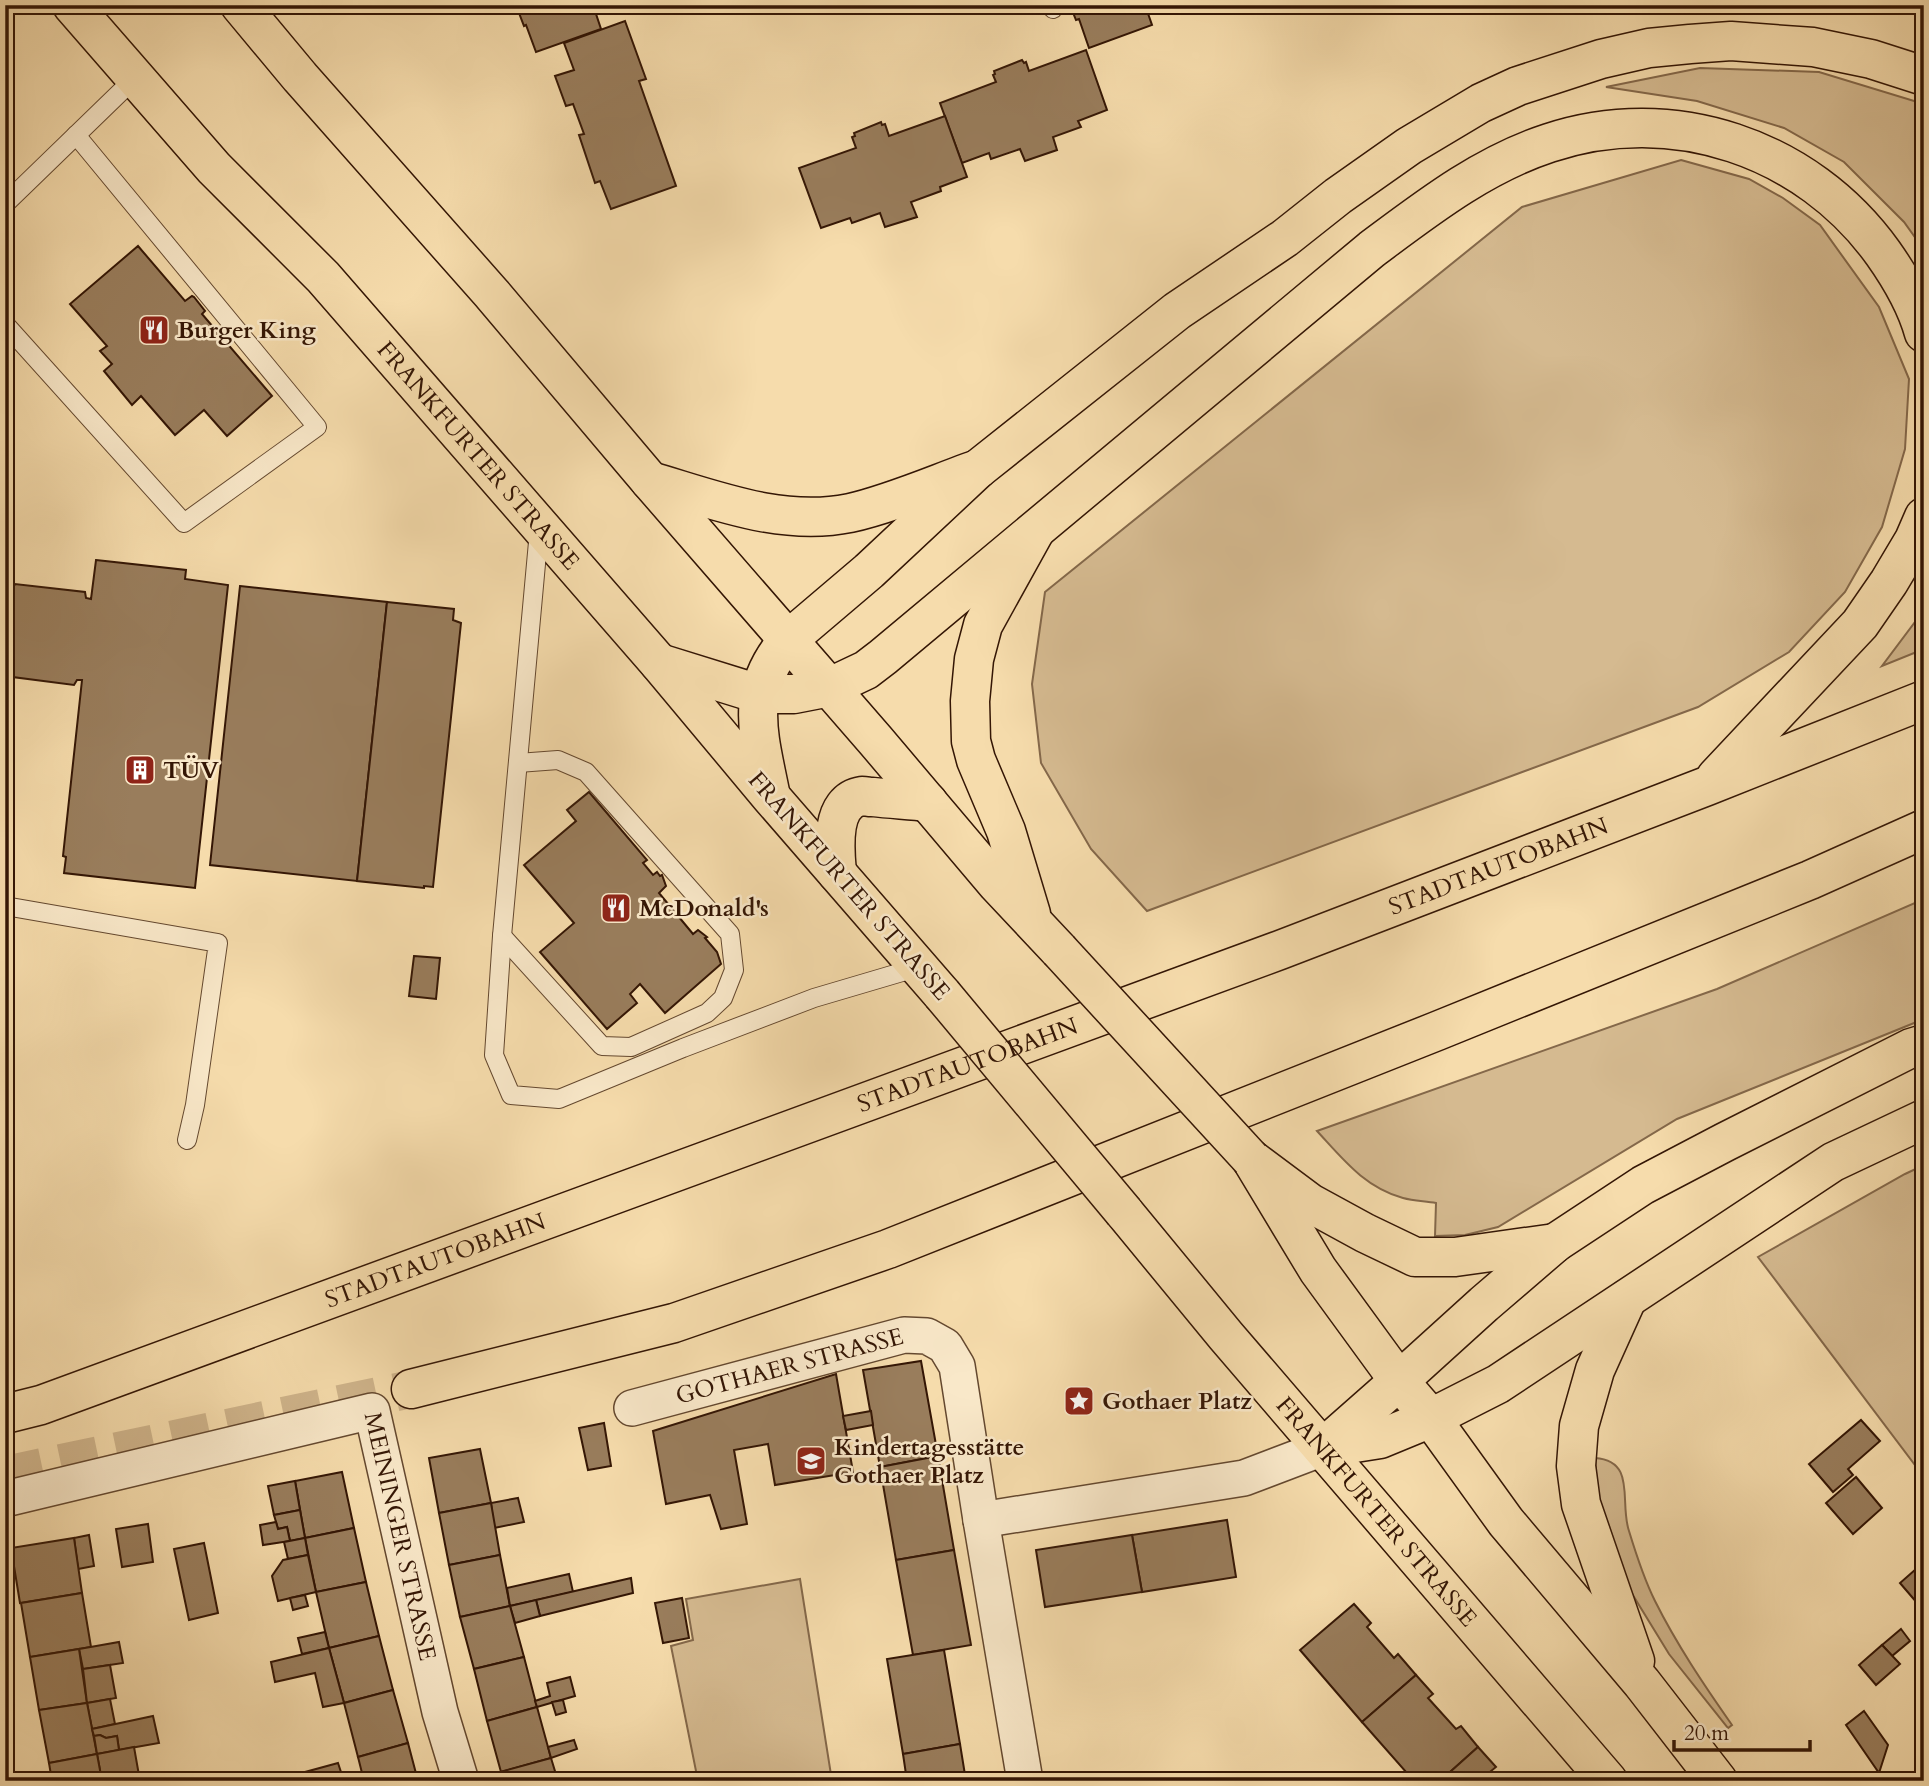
<svg xmlns="http://www.w3.org/2000/svg" width="1929" height="1786" viewBox="0 0 1929 1786" font-family="Cardo,serif">
<style>
.green{fill:#d5ba90;stroke:#84684a;stroke-width:2}
.building{fill:#997d5c;stroke:#341605;stroke-width:2}
.lines{fill:none;stroke-linecap:round;stroke-linejoin:round}
.highway-tunnel{stroke:#cfb48b;stroke-width:38;stroke-dasharray:38 19;stroke-linecap:butt}
.lane-casing{stroke:#64482f;stroke-width:20}
.street-casing{stroke:#64482f;stroke-width:38}
.primary-casing{stroke:#341605;stroke-width:41}
.highway-casing{stroke:#341605;stroke-width:41}
.lane{stroke:#f9e8c9;stroke-width:18}
.street{stroke:#f9e8c9;stroke-width:35}
.primary{stroke:#f6dcac;stroke-width:38}
.highway{stroke:#f6dcac;stroke-width:38}
.primary-bridge-casing{stroke:#341605;stroke-width:41;stroke-linecap:butt}
.primary-bridge{stroke:#f6dcac;stroke-width:38}
.labels{text-anchor:middle;dominant-baseline:central;stroke-width:5;stroke-linejoin:round;paint-order:stroke}
.poi-label{font-size:24px;font-weight:bold;fill:#341605;stroke:#f9e8c9;text-anchor:start}
.street-label{font-size:24px;fill:#341605;stroke:#f9e8c9}
</style>
<rect width="100%" height="100%" fill="#f6dcac"/>
<filter id="stains"><feTurbulence type="fractalNoise" baseFrequency=".00286" numOctaves="4"/><feColorMatrix values="0 0 0 0 .2 0 0 0 0 .09 0 0 0 0 .02 0 0 0 .5 -.17"/></filter>
<radialGradient id="worn" r=".72"><stop offset=".6" stop-color="#630" stop-opacity="0"/><stop offset="1" stop-color="#630" stop-opacity=".3"/></radialGradient>
<g class="green">
<path d="M1700,68L1819,72L1924,104V250L1904,222L1844,162L1784,128L1697,101L1606,87Z"/>
<path d="M1681,160L1749,179L1783,198L1820,225L1879,307L1909,379L1905,449L1882,527L1845,592L1789,652L1698,707L1147,911L1091,849L1041,763L1032,684L1045,592L1522,207Z"/>
<path d="M1924,610V649L1882,666Z"/>
<path d="M1924,899V1019L1677,1119L1498,1227L1465,1235L1435,1236L1436,1203C1425,1201 1414,1201 1403,1198C1364,1187 1343,1159 1317,1131L1717,989Z"/>
<path d="M1924,1165V1477L1758,1257L1905,1174Z"/>
<path d="M1595,1458C1637,1461 1619,1502 1629,1531C1636,1554 1644,1579 1655,1601C1677,1645 1704,1685 1732,1725L1728,1728L1669,1654L1631,1592L1598,1500Z"/>
<path d="M800,1579L832,1781H698L671,1646L693,1640L686,1599Z"/>
</g>
<g class="building">
<path d="M516,5H593L601,29L536,52L526,25L524,26Z"/>
<path d="M1070,5H1145L1152,25L1089,48L1079,19L1076,20Z"/>
<path d="M625,21L646,79L639,81L676,186L611,209L600,181L595,183L579,135L584,134L573,104L566,106L555,76L574,70L564,43Z"/>
<path d="M1086,50L1107,110L1078,121L1081,127L1053,137L1057,150L1025,161L1020,149L991,159L989,153L962,163L940,103L996,82L993,75L995,74L994,71L1022,60L1024,63L1026,62L1029,71Z"/>
<path d="M945,116L967,177L940,187L941,191L911,202L917,217L885,227L880,213L852,223L850,218L821,228L799,168L856,148L852,137L855,136L854,133L881,122L882,125L885,124L889,136Z"/>
<path d="M138,246L185,301L192,296L194,297L205,311L202,314L272,396L227,436L204,410L175,435L141,396L132,405L104,371L112,364L100,351L107,346L70,304Z"/>
<path d="M96,560L186,570L185,579L228,585L195,888L64,873L66,857L63,856L82,680H77L74,685L5,676V589L12,590L15,584L85,592L86,598L91,599Z"/>
<path d="M240,586L387,602L357,881L210,865Z"/>
<path d="M387,602L454,609L453,620L461,623L433,887L424,886V888L357,881Z"/>
<path d="M589,792L647,860L643,863L653,875L657,872L660,876L662,875L666,886L659,893L693,934L698,930L707,937L705,938L717,952L721,964L665,1013L640,984L630,994L637,1003L607,1029L540,952L574,923L524,865L576,821L567,810Z"/>
<path d="M414,956L440,958L436,999L409,996Z"/>
<path d="M921,1361L938,1456L880,1467L863,1370Z"/>
<path d="M836,1374L853,1472L775,1485L768,1444L734,1450L747,1524L721,1529L710,1495L666,1504L653,1431Z"/>
<path d="M871,1411L873,1425L846,1430L843,1416Z"/>
<path d="M1861,1420L1880,1441L1848,1469L1853,1475L1833,1492L1809,1464Z"/>
<path d="M604,1423L611,1466L588,1470L579,1428Z"/>
<path d="M480,1449L491,1503L439,1513L429,1458Z"/>
<path d="M938,1456L954,1550L896,1560L880,1467Z"/>
<path d="M342,1472L354,1528L305,1538L295,1481Z"/>
<path d="M1856,1477L1882,1508L1853,1534L1826,1503Z"/>
<path d="M295,1481L300,1510L274,1515L268,1486Z"/>
<path d="M518,1498L524,1522L494,1528L491,1503Z"/>
<path d="M491,1503L500,1555L449,1565L439,1513Z"/>
<path d="M300,1510L305,1538L290,1541L287,1527L278,1529L274,1515Z"/>
<path d="M1227,1520L1236,1577L1142,1592L1132,1535Z"/>
<path d="M276,1522L278,1529L287,1527L290,1541L263,1545L260,1525Z"/>
<path d="M148,1524L153,1562L122,1567L116,1529Z"/>
<path d="M354,1528L366,1582L316,1592L305,1538Z"/>
<path d="M89,1535L94,1566L78,1569L74,1538Z"/>
<path d="M1132,1535L1142,1592L1045,1607L1036,1550Z"/>
<path d="M74,1538L82,1593L20,1603L11,1548Z"/>
<path d="M305,1538L308,1555L288,1559L284,1542Z"/>
<path d="M204,1543L218,1613L189,1620L174,1549Z"/>
<path d="M954,1550L971,1645L913,1655L896,1560Z"/>
<path d="M308,1555L316,1592L278,1601L272,1576L283,1560Z"/>
<path d="M500,1555L510,1606L460,1617L449,1565Z"/>
<path d="M1924,1562V1599L1918,1604L1900,1583Z"/>
<path d="M569,1574L573,1592L510,1606L507,1588Z"/>
<path d="M631,1578L633,1593L540,1616L536,1600Z"/>
<path d="M366,1582L379,1636L329,1648L316,1592Z"/>
<path d="M82,1593L91,1647L30,1657L21,1603Z"/>
<path d="M305,1595L308,1606L293,1610L290,1598Z"/>
<path d="M682,1598L689,1638L663,1643L655,1603Z"/>
<path d="M536,1600L540,1616L515,1623L510,1606Z"/>
<path d="M1354,1604L1371,1623L1367,1627L1394,1658L1398,1654L1416,1675L1362,1722L1300,1650Z"/>
<path d="M510,1606L524,1657L474,1669L460,1617Z"/>
<path d="M1901,1629L1910,1641L1892,1656L1882,1645Z"/>
<path d="M325,1632L329,1648L302,1654L298,1638Z"/>
<path d="M379,1636L393,1690L344,1703L329,1648Z"/>
<path d="M119,1642L123,1663L83,1669L79,1649Z"/>
<path d="M1882,1645L1900,1664L1876,1685L1859,1665Z"/>
<path d="M329,1648L344,1703L323,1707L315,1673L275,1682L271,1662Z"/>
<path d="M79,1649L87,1703L39,1710L30,1657Z"/>
<path d="M944,1650L960,1744L903,1754L887,1659Z"/>
<path d="M524,1657L537,1707L487,1721L474,1669Z"/>
<path d="M110,1665L116,1698L87,1703L83,1669Z"/>
<path d="M1416,1675L1433,1694L1428,1698L1456,1729L1461,1726L1478,1747L1440,1781H1414L1362,1722Z"/>
<path d="M570,1677L575,1696L537,1707L535,1701L550,1696L547,1683Z"/>
<path d="M393,1690L408,1743L358,1757L344,1703Z"/>
<path d="M110,1699L115,1724L92,1729L87,1703Z"/>
<path d="M563,1700L566,1712L556,1715L552,1702Z"/>
<path d="M87,1703L97,1754L49,1763L39,1710Z"/>
<path d="M537,1707L551,1758L501,1772L487,1721Z"/>
<path d="M1864,1711L1888,1745L1879,1773L1846,1725Z"/>
<path d="M153,1716L159,1743L119,1750L117,1736L106,1738L100,1735L94,1736L92,1729Z"/>
<path d="M100,1735L106,1738L117,1736L119,1750L97,1754L94,1736Z"/>
<path d="M574,1740L577,1749L551,1758L548,1747Z"/>
<path d="M408,1743L418,1781H364L358,1757Z"/>
<path d="M960,1744L966,1781H907L903,1754Z"/>
<path d="M134,1747L140,1781H102L97,1754Z"/>
<path d="M1478,1747L1496,1767L1491,1771L1500,1781H1440Z"/>
<path d="M97,1754L102,1781H52L49,1763Z"/>
<path d="M551,1758L558,1781H503L500,1772Z"/>
<path d="M338,1763L342,1775L336,1777L337,1781H308L305,1772Z"/>
</g>
<g class="lines">
<path class="highway-tunnel" d="M5,1475L411,1389"/>
<g class="lane-casing">
<g id="lane">
<path d="M1052,5L1053,9"/>
<path d="M5,204L136,77"/>
<path d="M5,324L184,523L317,427L76,135"/>
<path d="M539,531L502,936L494,1055L511,1095L559,1099L683,1048L814,998L919,967"/>
<path d="M5,906L218,943L195,1105L187,1140"/>
<path d="M502,936L602,1046L631,1047L707,1013L723,998L734,970L730,934L586,772L558,760L518,763"/>
</g>
</g>
<g class="street-casing">
<g id="street">
<path id="s1" d="M632,1408L904,1335L927,1336L945,1346L957,1366L981,1520L1025,1781"/>
<path id="s2" d="M5,1499L372,1411L440,1712L461,1781"/>
<path d="M981,1520L1244,1478L1323,1448"/>
</g>
</g>
<g class="primary-casing">
<g id="primary">
<path id="s3" d="M72,5L214,168L323,277L659,663L771,797L942,994"/>
<path d="M240,5L300,77L492,294L650,481L876,741L997,884L1059,950"/>
<path d="M650,481C715,500 782,527 850,513C891,504 938,483 978,469"/>
<path d="M659,663L759,694H794L830,687"/>
<path d="M770,792C758,732 744,690 789,639"/>
<path d="M837,873C835,851 829,801 862,796C867,796 867,797 873,797C891,799 910,800 928,802"/>
<path d="M1031,914L1006,831L976,760L971,741L970,701L974,659L983,625L1035,531"/>
<path d="M1251,1159L1318,1270L1399,1381L1431,1418L1506,1522L1642,1683L1718,1781"/>
<path id="s4" d="M1124,1212L1226,1336L1608,1781"/>
<path d="M1627,1299L1595,1370L1579,1426L1576,1466L1581,1504L1635,1661"/>
<path d="M1323,1448L1380,1439L1431,1418"/>
<path d="M1323,1448L1399,1381"/>
</g>
</g>
<g class="highway-casing">
<g id="highway">
<path d="M789,639L869,571L978,469L1177,311L1285,238L1338,196L1409,146L1481,103L1518,86L1601,59L1649,48L1690,44L1731,41L1813,47L1871,59L1924,76"/>
<path d="M830,687L866,670L883,657L1372,249C1427,208 1482,165 1549,143C1672,102 1807,147 1883,253C1900,277 1916,304 1924,333"/>
<path d="M1716,777L1860,624L1889,582L1914,540L1924,517"/>
<path d="M1251,1159L1310,1203L1365,1233L1415,1257H1455L1555,1243"/>
<path d="M1399,1381L1484,1304L1555,1243L1643,1185L1725,1142L1911,1048L1924,1044"/>
<path d="M411,1389L674,1323L888,1249L1437,1031L1810,880L1924,829"/>
<path id="s5" d="M5,1414L41,1405L1280,950L1707,786L1924,700"/>
<path d="M1431,1418L1498,1384L1833,1162L1924,1119"/>
</g>
</g>
<use href="#lane" class="lane"/>
<use href="#street" class="street"/>
<use href="#primary" class="primary"/>
<use href="#highway" class="highway"/>
<g class="primary-bridge-casing">
<g id="primary-bridge">
<path d="M1059,950L1251,1159"/>
<path d="M942,994L1124,1212"/>
</g>
</g>
<use href="#primary-bridge" class="primary-bridge"/>
</g>
<defs>
<g id="restaurant-square" transform="scale(1.575)"><rect x="-9" y="-9" width="18" height="18" rx="4" fill="#8f2418" stroke="#f9e8c9"/><path d="M-5-6h1v4h1v-4h1v4h1v-4h1v5L-1.5 .5V6h-2V.5L-5-1ZM5-6V6H3V1.5H1.5Q1.5-4 5-6Z" fill="#fff"/></g>
<g id="building-square" transform="scale(1.575)"><rect x="-9" y="-9" width="18" height="18" rx="4" fill="#8f2418" stroke="#f9e8c9"/><path d="M-4-6H4V6H1V3H-1V6H-4ZM-2.5-4.3h1.7v1.8h-1.7ZM.8-4.3h1.7v1.8H.8ZM-2.5-1h1.7V.8h-1.7ZM.8-1h1.7V.8H.8Z" fill="#fff"/></g>
<g id="sight-square" transform="scale(1.575)"><rect x="-9" y="-9" width="18" height="18" rx="4" fill="#8f2418" stroke="#f9e8c9"/><path d="M0-6L1.8-2.2L6-1.7L2.9 1.2L3.7 5.4L0 3.3L-3.7 5.4L-2.9 1.2L-6-1.7L-1.8-2.2Z" fill="#fff"/></g>
<g id="school-square" transform="scale(1.575)"><rect x="-9" y="-9" width="18" height="18" rx="4" fill="#8f2418" stroke="#f9e8c9"/><path d="M0-5L7-2L0 1L-7-2ZM-4 1L0 2.5L4 1V4Q0 6-4 4Z" fill="#fff"/></g>
</defs>
<g fill-rule="evenodd">
<use href="#restaurant-square" x="154" y="330"/>
<use href="#building-square" x="140" y="770"/>
<use href="#restaurant-square" x="616" y="908"/>
<use href="#sight-square" x="1079" y="1401"/>
<use href="#school-square" x="811" y="1461"/>
</g>
<g class="labels">
<g class="poi-label">
<text x="177" y="330">Burger King</text>
<text x="163" y="770">TÜV</text>
<text x="639" y="908">McDonald's</text>
<text x="1102" y="1401">Gothaer Platz</text>
<text x="834" y="1447">Kindertagesstätte<tspan x="834" dy="28">Gothaer Platz</tspan></text>
</g>
<g class="street-label">
<text stroke="none"><textPath href="#s3" startOffset="607">FRANKFURTER STRASSE</textPath></text>
<text stroke="none"><textPath href="#s5" startOffset="1591">STADTAUTOBAHN</textPath></text>
<text transform="translate(849 886) rotate(49)">FRANKFURTER STRASSE</text>
<text stroke="none"><textPath href="#s5" startOffset="1024">STADTAUTOBAHN</textPath></text>
<text stroke="none"><textPath href="#s5" startOffset="457">STADTAUTOBAHN</textPath></text>
<text stroke="none"><textPath href="#s1" startOffset="163">GOTHAER STRASSE</textPath></text>
<text stroke="none"><textPath href="#s4" startOffset="392">FRANKFURTER STRASSE</textPath></text>
<text stroke="none"><textPath href="#s2" startOffset="506">MEININGER STRASSE</textPath></text>
</g>
</g>
<rect width="1929" height="1786" fill="none" stroke="#f6dcac" stroke-width="28"/>
<rect x="7" y="7" width="1915" height="1772" fill="none" stroke="#341605" stroke-width="3.5"/>
<rect x="14" y="14" width="1901" height="1758" fill="none" stroke="#341605" stroke-width="2"/>
<path d="M1674 1740v10h136v-10" fill="none" stroke="#341605" stroke-width="3.5"/>
<text x="1684" y="1740" font-size="21" fill="#341605" stroke="#f9e8c9" stroke-width="5" paint-order="stroke">20 m</text>
<rect width="100%" height="100%" filter="url(#stains)"/>
<rect width="100%" height="100%" fill="url(#worn)"/>
</svg>
